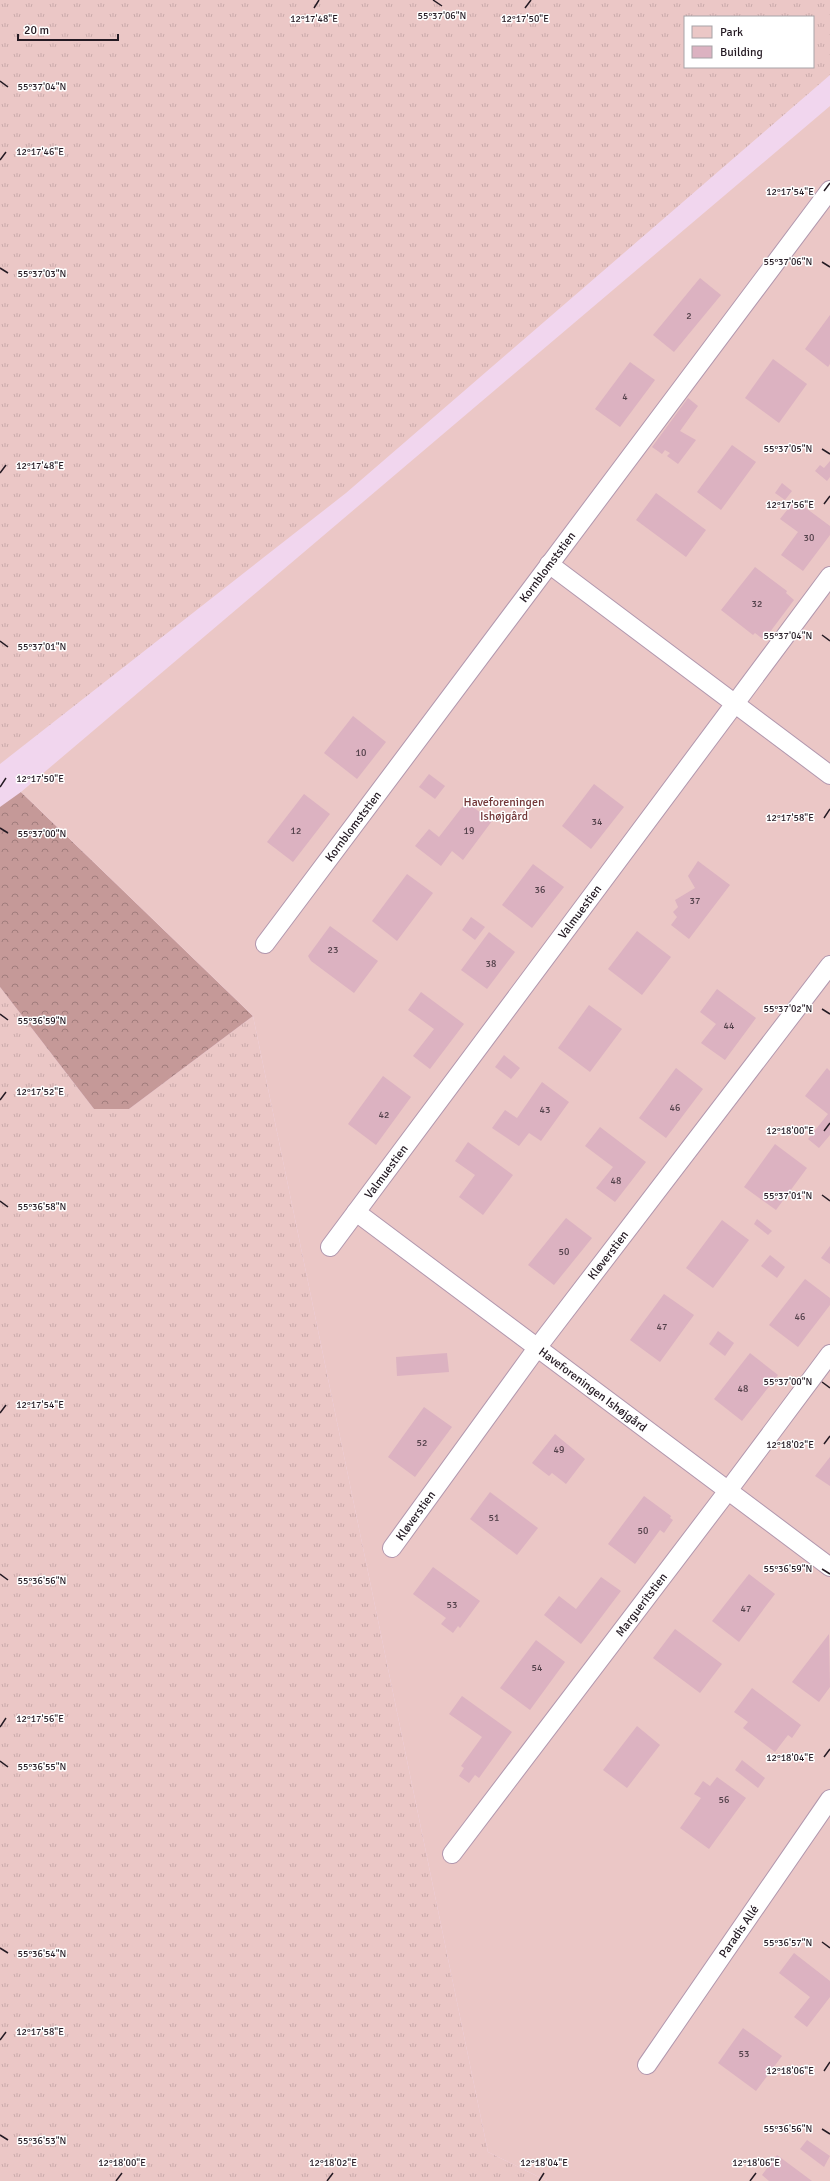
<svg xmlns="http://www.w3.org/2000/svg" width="830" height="2181" viewBox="0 0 830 2181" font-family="Signika,sans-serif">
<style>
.grass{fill:url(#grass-tufts);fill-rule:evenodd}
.forest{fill:url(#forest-crowns)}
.green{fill:#ebc7c6}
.building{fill:#dcb2c1}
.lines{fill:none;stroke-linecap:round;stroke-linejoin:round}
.service-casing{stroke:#b197ae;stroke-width:20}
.service{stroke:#fff;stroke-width:18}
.ticks{fill:none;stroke:#241a23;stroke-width:1.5}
.labels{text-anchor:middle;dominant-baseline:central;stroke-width:3;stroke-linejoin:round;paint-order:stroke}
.number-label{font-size:10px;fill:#52404a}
.street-label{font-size:12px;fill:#241a23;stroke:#fff}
.park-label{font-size:12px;fill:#723738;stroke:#fff}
.ticks-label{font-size:10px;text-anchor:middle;fill:#241a23;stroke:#fff;stroke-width:3;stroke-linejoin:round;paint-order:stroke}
</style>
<defs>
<pattern id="grass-tufts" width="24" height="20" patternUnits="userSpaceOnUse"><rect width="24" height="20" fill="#ebc7c6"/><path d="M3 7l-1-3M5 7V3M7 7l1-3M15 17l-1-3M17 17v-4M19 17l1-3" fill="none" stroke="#c9aaaa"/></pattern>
<pattern id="forest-crowns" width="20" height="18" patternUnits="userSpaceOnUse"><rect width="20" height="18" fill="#c59998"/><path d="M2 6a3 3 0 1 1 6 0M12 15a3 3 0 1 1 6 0" fill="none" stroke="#a07c7c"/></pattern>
</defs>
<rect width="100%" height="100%" fill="#f1d6ee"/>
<g class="grass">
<path d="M0,0H830V75L346,493L0,764ZM685,17H813V67H685Z"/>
<path d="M0,987L94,1109H129L253,1016L488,2152L547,2181H0Z"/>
</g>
<path class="forest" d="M21,792L253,1016L129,1109H94L0,987V807Z"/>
<path class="green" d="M830,106V2181H547L488,2152L253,1016L21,792Z"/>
<g class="building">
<path d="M700,278L721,295L674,352L653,335Z"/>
<path d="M830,315V364L828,367L805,349Z"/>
<path d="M773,359L807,384L779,423L745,398Z"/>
<path d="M630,362L655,380L620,427L595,409Z"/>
<path d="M688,398L698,406L680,431L696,440L678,464L667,456L670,453L665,450L662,454L652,447Z"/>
<path d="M732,445L756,462L721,510L697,492Z"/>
<path d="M830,461V477L827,481L815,471L820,465L824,468Z"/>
<path d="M782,483L792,491L785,500L775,493Z"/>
<path d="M656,493L706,530L686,557L636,520Z"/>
<path d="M795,500L830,526V535L803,571L781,555L798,532L780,519Z"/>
<path d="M755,567L787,591L786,593L794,600L764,640L755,633L753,635L721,610Z"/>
<path d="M353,716L386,742L357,779L324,753Z"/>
<path d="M429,774L445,786L435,799L419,787Z"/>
<path d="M594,784L624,807L591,849L562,826Z"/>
<path d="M304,794L330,814L293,862L267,842Z"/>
<path d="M466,802L492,821L463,860L452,851L441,866L415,846L429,829L439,837Z"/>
<path d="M698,861L730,885L689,939L671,925L677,917L673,912L678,907L675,900L695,888L688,876Z"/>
<path d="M533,864L564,887L532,928L502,905Z"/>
<path d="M407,874L433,893L397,941L372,921Z"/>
<path d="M471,917L485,927L475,940L462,930Z"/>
<path d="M330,926L378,961L354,993L311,961L308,956Z"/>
<path d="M637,931L671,957L642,995L608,969Z"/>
<path d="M489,932L515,952L487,989L461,970Z"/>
<path d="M717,989L756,1018L725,1060L701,1043L716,1024L700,1012Z"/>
<path d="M421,992L464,1024L430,1069L413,1056L434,1029L408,1010Z"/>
<path d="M589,1005L622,1029L590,1072L558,1048Z"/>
<path d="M504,1055L520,1068L511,1079L495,1067Z"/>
<path d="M676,1068L703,1089L666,1138L639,1118Z"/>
<path d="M827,1068L830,1071V1135L819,1148L808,1139L828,1114L805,1096Z"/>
<path d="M383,1076L411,1097L376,1145L348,1124Z"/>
<path d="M542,1082L569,1102L541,1141L529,1133L519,1146L492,1128L505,1110L517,1118Z"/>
<path d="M600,1127L646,1162L615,1202L596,1188L613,1167L585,1146Z"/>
<path d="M468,1142L513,1175L483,1215L459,1197L475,1175L455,1161Z"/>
<path d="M775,1144L807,1168L776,1210L744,1187Z"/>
<path d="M566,1218L592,1238L554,1285L528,1265Z"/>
<path d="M757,1219L772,1231L768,1235L754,1224Z"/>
<path d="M722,1220L749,1240L713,1288L686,1268Z"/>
<path d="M830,1246V1264L821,1258Z"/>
<path d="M770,1255L785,1267L777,1278L761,1266Z"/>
<path d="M805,1279L830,1298V1305L798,1347L769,1325Z"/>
<path d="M664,1294L694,1315L660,1362L630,1340Z"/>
<path d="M718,1331L734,1343L725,1356L709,1344Z"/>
<path d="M447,1353L449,1372L397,1376L396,1357Z"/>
<path d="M750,1353L778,1375L742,1421L714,1399Z"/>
<path d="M424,1407L452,1427L415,1477L388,1457Z"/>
<path d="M555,1434L585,1459L566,1484L552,1473L549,1476L532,1463Z"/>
<path d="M830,1457V1486L815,1476Z"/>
<path d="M490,1492L538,1528L517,1555L470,1519Z"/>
<path d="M644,1496L671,1516L670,1518L673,1520L664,1533L660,1530L635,1564L608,1544Z"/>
<path d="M433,1567L480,1601L460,1628L458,1626L453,1633L441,1624L446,1618L413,1594Z"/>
<path d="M749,1574L775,1594L739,1642L712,1621Z"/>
<path d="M601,1577L621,1591L581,1644L544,1615L559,1596L576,1609Z"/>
<path d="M675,1629L722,1664L700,1693L653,1658Z"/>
<path d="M829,1634L830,1687L819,1702L792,1682Z"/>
<path d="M536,1640L565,1662L530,1710L500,1688Z"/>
<path d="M752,1688L801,1725L792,1738L788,1735L775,1752L743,1728L748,1722L734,1712Z"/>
<path d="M462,1696L512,1732L479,1778L475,1775L469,1783L459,1776L464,1768L461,1766L482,1737L449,1714Z"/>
<path d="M637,1726L660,1745L627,1788L603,1770Z"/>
<path d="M742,1760L765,1778L758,1788L735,1770Z"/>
<path d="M717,1777L746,1798L709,1849L680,1828L701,1798L694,1794L703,1781L710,1786Z"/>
<path d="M794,1953L830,1981V1997L807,2027L794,2017L810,1997L779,1973Z"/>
<path d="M743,2028L782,2056L756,2091L718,2063Z"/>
<path d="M807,2140L830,2156L824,2167L800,2149Z"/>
<path d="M777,2155L812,2181H769L762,2175Z"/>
</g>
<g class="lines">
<g class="service-casing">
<g id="service">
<path d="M549,564L830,775"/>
<path id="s1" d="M265,944L830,190"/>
<path id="s2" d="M356,1212L830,1567"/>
<path id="s3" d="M330,1247L830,576"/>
<path id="s4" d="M392,1548L537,1348L830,965"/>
<path id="s5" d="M452,1854L727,1492L830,1354"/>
<path id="s6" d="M647,2065L830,1799"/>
</g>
</g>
<use href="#service" class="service"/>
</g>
<path class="ticks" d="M433,0L442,6M314,8L319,0M525,8L531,0M0,81L8,87M0,160L6,152M824,191L830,183M822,262L830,267M0,268L8,273M822,449L830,454M0,473L6,465M824,504L830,496M822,635L830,641M0,641L8,647M0,787L6,778M824,818L830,809M0,828L8,833M822,1009L830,1014M0,1014L8,1020M0,1100L6,1092M824,1131L830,1123M822,1195L830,1201M0,1201L8,1207M822,1382L830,1388M0,1413L6,1405M824,1444L830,1436M822,1569L830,1574M0,1574L8,1580M0,1727L6,1718M824,1757L830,1749M0,1761L8,1767M822,1942L830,1948M0,1948L8,1953M0,2040L6,2032M824,2071L830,2062M822,2129L830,2134M0,2135L8,2140M116,2181L122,2173M327,2181L333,2173M539,2181L544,2173M750,2181L756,2173"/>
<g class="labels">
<g class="number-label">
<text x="689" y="316">2</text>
<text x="625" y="397">4</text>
<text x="809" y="538">30</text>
<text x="757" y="604">32</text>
<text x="361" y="753">10</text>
<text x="597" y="822">34</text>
<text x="296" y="831">12</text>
<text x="469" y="831">19</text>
<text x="540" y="890">36</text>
<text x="695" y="901">37</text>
<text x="333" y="950">23</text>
<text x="491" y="964">38</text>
<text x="729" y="1026">44</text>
<text x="675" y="1108">46</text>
<text x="545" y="1110">43</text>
<text x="384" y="1115">42</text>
<text x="616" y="1181">48</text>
<text x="564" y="1252">50</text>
<text x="800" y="1317">46</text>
<text x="662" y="1327">47</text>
<text x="743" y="1389">48</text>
<text x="422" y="1443">52</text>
<text x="559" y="1450">49</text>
<text x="494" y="1518">51</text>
<text x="643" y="1531">50</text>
<text x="452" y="1605">53</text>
<text x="746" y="1609">47</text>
<text x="537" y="1668">54</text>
<text x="724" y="1800">56</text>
<text x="744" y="2054">53</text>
</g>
<g class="street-label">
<text stroke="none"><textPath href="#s1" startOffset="471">Kornblomststien</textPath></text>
<text stroke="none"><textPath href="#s1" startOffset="147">Kornblomststien</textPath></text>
<text stroke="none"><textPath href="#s3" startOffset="418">Valmuestien</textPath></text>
<text stroke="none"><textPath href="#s3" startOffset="94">Valmuestien</textPath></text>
<text stroke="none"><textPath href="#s4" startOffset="364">Kløverstien</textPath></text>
<text stroke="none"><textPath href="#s2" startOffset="296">Haveforeningen Ishøjgård</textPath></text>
<text stroke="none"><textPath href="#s4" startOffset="40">Kløverstien</textPath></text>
<text stroke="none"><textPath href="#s5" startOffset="313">Margueritstien</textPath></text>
<text stroke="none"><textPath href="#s6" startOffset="162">Paradis Allé</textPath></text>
</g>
<g class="park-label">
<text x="504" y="802">Haveforeningen<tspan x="504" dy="14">Ishøjgård</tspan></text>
</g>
</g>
<g class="ticks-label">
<text x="442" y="19">55°37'06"N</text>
<text x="314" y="22">12°17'48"E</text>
<text x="525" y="22">12°17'50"E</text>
<text x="42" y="90">55°37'04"N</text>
<text x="40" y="155">12°17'46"E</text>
<text x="790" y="195">12°17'54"E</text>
<text x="788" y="265">55°37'06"N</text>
<text x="42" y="277">55°37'03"N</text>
<text x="788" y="452">55°37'05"N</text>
<text x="40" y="469">12°17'48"E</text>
<text x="790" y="508">12°17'56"E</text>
<text x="788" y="639">55°37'04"N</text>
<text x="42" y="650">55°37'01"N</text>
<text x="40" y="782">12°17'50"E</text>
<text x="790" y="821">12°17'58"E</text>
<text x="42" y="837">55°37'00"N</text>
<text x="788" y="1012">55°37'02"N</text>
<text x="42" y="1024">55°36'59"N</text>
<text x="40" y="1095">12°17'52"E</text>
<text x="790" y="1134">12°18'00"E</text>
<text x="788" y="1199">55°37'01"N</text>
<text x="42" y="1210">55°36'58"N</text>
<text x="788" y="1385">55°37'00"N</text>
<text x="40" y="1408">12°17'54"E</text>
<text x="790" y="1448">12°18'02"E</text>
<text x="788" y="1572">55°36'59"N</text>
<text x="42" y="1584">55°36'56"N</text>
<text x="40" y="1722">12°17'56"E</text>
<text x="790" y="1761">12°18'04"E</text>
<text x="42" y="1770">55°36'55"N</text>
<text x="788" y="1946">55°36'57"N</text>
<text x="42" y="1957">55°36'54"N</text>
<text x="40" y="2035">12°17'58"E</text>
<text x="790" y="2074">12°18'06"E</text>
<text x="788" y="2132">55°36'56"N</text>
<text x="42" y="2144">55°36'53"N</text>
<text x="122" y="2166">12°18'00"E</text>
<text x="333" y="2166">12°18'02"E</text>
<text x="544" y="2166">12°18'04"E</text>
<text x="756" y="2166">12°18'06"E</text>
</g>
<rect x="684" y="16" width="130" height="52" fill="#ffffff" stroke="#a7a3a7"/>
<rect x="692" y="26" width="20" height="12" fill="#ebc7c6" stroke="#a7a3a7"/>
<text x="720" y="36" font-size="12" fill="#241a23">Park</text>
<rect x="692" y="46" width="20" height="12" fill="#dcb2c1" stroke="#a7a3a7"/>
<text x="720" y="56" font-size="12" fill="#241a23">Building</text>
<path d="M18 34v6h100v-6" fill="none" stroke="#241a23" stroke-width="2"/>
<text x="24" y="34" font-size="12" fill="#241a23" stroke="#ffffff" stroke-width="3" paint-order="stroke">20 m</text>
</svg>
